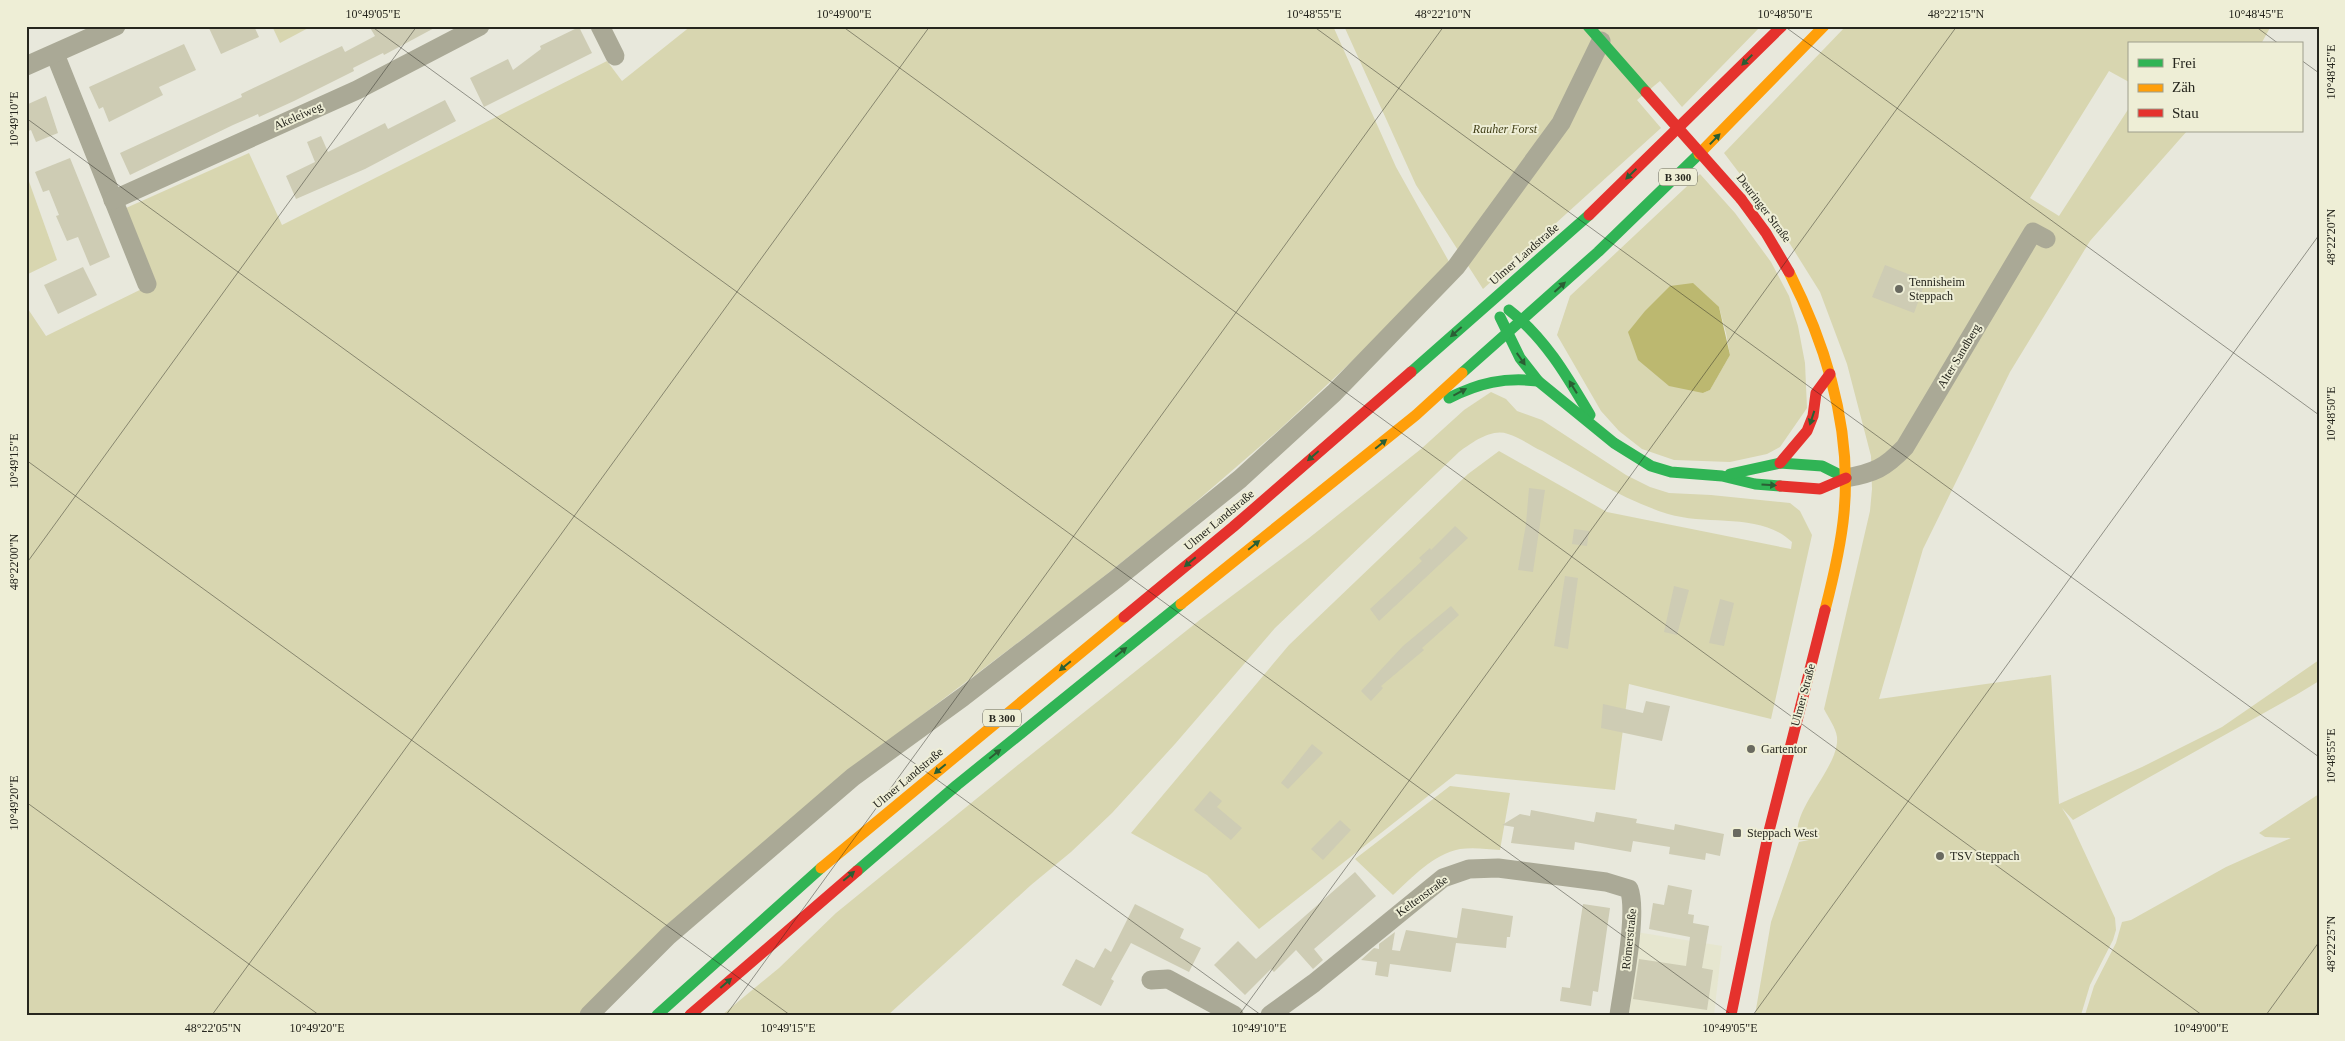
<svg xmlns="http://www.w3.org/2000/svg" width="2345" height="1041" viewBox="0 0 2345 1041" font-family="'Times New Roman',serif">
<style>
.built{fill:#e6e6cf}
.green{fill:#d8d6b0;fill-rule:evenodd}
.water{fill:#bcb870}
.building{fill:#ceccb4}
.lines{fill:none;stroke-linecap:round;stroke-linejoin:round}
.street{stroke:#aaa996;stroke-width:19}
.fast{stroke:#30b455;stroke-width:11}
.slow{stroke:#ff9f0a;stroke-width:11}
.jam{stroke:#e5322d;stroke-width:11}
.jam-bridge{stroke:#e5322d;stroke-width:11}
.oneway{fill:#2a5f34}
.ticks{fill:none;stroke:#26261e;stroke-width:1;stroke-opacity:0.45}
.poi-dot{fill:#6a6a60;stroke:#eeeed6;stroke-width:2}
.labels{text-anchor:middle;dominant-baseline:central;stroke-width:4;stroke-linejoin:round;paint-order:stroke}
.shield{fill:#eeeed6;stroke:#626255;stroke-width:1}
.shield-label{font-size:11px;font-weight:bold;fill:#26261e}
.street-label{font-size:12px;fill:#26261e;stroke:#eeeed6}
.park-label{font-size:12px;font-style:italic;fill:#403e15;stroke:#eeeed6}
.poi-label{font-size:12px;fill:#26261e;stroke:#eeeed6;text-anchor:start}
.neatline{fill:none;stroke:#26261e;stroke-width:2}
.ticks-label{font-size:12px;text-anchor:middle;fill:#26261e}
</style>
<rect width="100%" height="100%" fill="#e8e8dc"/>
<path class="built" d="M1630,931L1722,946L1714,1015H1619Z"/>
<g class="green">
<path d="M272,26H312L280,43Z"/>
<path d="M691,26H1333L1396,167L1452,267L1279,430L1183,513L1082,594L876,750L742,861L640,951L582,1015H26V306L46,336L156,282L126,208L249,153L282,225L607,61L622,81Z"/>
<path d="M1344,26H1761L1682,107L1660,81L1637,100L1661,128L1483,289L1416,185Z"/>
<path d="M1846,26H2271L2261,44H2129V82L2109,71L2030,198L2059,216L2129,108V131H2187L2090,241L2010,372L1923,549L1879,699L2051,675L2059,804L2142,767L2222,727L2319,660V681L2296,695L2073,820L2062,808L2070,821L2115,918L2116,930L2113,940L2090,985L2081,1015H1755L1771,922L1799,842L1809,840H1799C1788,811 1840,768 1837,737C1836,728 1828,717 1824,709L1870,511L1872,489L1871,456L1847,364L1820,292L1775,220L1724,153Z"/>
<path d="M26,173L57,260L26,275Z"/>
<path d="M1700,174L1735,213L1771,262L1789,296L1798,326L1805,363L1807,408L1780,447L1767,454L1730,462L1674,460L1642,449L1619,431L1601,411L1557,335L1570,296ZM1719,307L1726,333L1730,355L1710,390L1703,393Z"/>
<path d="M1491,392L1506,399L1517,411L1542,420L1626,475L1650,487L1669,493L1711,495L1790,503L1800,511L1812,535L1771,719L1629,684L1615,790L1456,774L1259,929L1207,875L1131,833L1289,645L1468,474L1499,451L1607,512L1791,549L1792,542C1761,512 1708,526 1668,514C1623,500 1583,473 1542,451C1531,446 1519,437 1508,434C1491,428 1472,443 1459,452L1275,628L1175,744L1112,813L1071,852L1031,885L888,1015H722L779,968L836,913L1013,769L1201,619L1309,538L1421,449L1464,410Z"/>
<path d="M1450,786L1510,793L1500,850C1487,849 1473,847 1460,849C1433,854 1412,878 1393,895L1355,859Z"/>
<path d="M2319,794V1015H2085L2094,986L2116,943L2122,922L2131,920L2226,867L2291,838L2265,837L2259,833Z"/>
</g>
<path class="water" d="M1693,283L1719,307L1730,355L1710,390L1703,393L1669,386L1638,360L1628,332L1645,311L1670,286Z"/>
<g class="building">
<path d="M208,26H254L259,37L221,54Z"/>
<path d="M369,26H438L384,55L383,53L353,68L354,71L294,101L259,117L258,114L233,125L130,175L120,153L242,97L241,94L342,46L345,52L375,36Z"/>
<path d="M579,27L592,53L484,107L470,78L508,59L513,70L541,49L540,46Z"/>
<path d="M184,44L196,70L159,87L163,95L109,122L103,107L99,109L89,87Z"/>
<path d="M46,96L58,133L36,142L31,130L26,132V105Z"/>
<path d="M445,100L456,121L365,169L296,199L286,176L315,162L307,142L321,136L328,152L385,123L388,129Z"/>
<path d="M70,158L110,257L90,266L78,237L67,241L56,216L59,215L49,190L43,192L35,172Z"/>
<path d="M1885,265L1926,281L1914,313L1872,297Z"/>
<path d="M83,267L97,295L58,314L44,285Z"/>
<path d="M1529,488L1545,490L1533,572L1518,570L1526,524Z"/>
<path d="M1455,526L1468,538L1379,621L1370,609L1422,561L1419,558L1430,548L1431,550Z"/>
<path d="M1574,529L1589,531L1587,546L1572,544Z"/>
<path d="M1565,576L1578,578L1568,649L1554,646Z"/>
<path d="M1674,586L1689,590L1677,635L1664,632Z"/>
<path d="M1720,599L1734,603L1724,646L1709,643Z"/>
<path d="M1451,606L1459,615L1422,648L1424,650L1381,686L1383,688L1371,701L1361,691L1403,646Z"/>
<path d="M1646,701L1670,706L1662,741L1601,728L1603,704L1643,713Z"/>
<path d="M1312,744L1323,753L1288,789L1281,783Z"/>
<path d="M1210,791L1222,801L1217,807L1242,828L1231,840L1194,810Z"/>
<path d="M1531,810L1594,822L1596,812L1637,819L1636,823L1674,830L1675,824L1724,834L1720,856L1706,853L1705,860L1669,854L1670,847L1633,841L1631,852L1575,842L1574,850L1511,843L1514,827L1502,825L1520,814L1530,816Z"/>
<path d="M1340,820L1351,830L1323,860L1311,849Z"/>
<path d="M1355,872L1376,896L1314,949L1323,960L1313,969L1296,950L1274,972L1271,969L1245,995L1214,965L1238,941L1256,959Z"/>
<path d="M1668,885L1692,890L1688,914L1694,915L1693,923L1709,926L1702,968L1713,970L1707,1010L1633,999L1639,959L1686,966L1690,937L1649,929L1653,903L1664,905Z"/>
<path d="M1135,904L1184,929L1180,938L1201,948L1189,972L1131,943L1111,979L1114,981L1101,1006L1062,985L1076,959L1094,968L1105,948L1111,952Z"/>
<path d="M1583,904L1610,908L1598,992L1593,991L1591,1006L1560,1001L1562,987L1570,988Z"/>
<path d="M1462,908L1513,916L1510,937H1507L1506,948L1456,943L1451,972L1390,964L1388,977L1375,975L1377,962L1361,960L1374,948L1379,949V944L1395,932L1392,950L1400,951L1406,930L1457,938Z"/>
</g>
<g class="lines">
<g class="street">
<path d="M600,26L615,56"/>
<path d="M55,54L147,284"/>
<path d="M26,66L116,26"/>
<path d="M113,200L357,90L480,26"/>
<path d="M1846,478C1874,473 1885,468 1905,447L2033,232L2046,239"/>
<path d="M1151,980L1168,979L1234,1015"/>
<path d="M589,1015L668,936L853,777L963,697L1116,579L1240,479L1334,393L1456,267L1561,123L1601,41"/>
<path d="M1270,1015L1314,983L1443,878L1469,869L1498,868L1606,882L1629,889C1638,912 1623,987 1619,1015"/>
</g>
<g class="fast">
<path d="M1588,26L1646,92"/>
<path d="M1509,310C1545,338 1567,376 1590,415"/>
<path d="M1500,317L1520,358L1538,381L1614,443L1651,466L1671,472L1722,476L1755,484L1780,486"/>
<path d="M1411,372L1589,215"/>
<path d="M1462,373L1598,252L1699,154"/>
<path d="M1449,398C1479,383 1504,377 1538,381"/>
<path d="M1730,474L1780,463L1822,466L1846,478"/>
<path d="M857,871L957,785L1181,604"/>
<path d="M657,1015L821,868"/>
</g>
<g class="slow">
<path d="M1699,154L1824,26"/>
<path d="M1789,272C1827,347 1852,428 1844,513C1841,546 1833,579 1825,610"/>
<path d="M1181,604L1416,415L1462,373"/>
<path d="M821,868L1124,617"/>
</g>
<g class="jam">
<path d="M1741,199L1766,233L1789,272"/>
<path d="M1589,215L1782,26"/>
<path d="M1780,463L1807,431L1813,416L1816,393L1830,374"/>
<path d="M1780,486L1820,489L1846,478"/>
<path d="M1124,617L1233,527L1411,372"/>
<path d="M690,1015L857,871"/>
<path d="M1731,1015L1769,831L1825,610"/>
</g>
<path class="jam-bridge" d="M1646,92L1741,199"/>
</g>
<defs><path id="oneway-solid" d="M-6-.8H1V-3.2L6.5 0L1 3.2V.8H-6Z" transform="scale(1.25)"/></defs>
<g class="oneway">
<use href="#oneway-solid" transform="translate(1747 60) rotate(135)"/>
<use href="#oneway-solid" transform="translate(1715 139) rotate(-46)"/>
<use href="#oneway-solid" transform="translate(1631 174) rotate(136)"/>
<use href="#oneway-solid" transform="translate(1560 287) rotate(-42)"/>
<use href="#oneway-solid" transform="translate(1456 332) rotate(139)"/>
<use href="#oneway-solid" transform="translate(1521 359) rotate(55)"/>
<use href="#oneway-solid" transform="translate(1573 387) rotate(-122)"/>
<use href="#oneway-solid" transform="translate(1460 392) rotate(-28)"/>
<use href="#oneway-solid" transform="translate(1812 418) rotate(108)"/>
<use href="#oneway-solid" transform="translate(1381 444) rotate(-39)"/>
<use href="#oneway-solid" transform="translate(1313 456) rotate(139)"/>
<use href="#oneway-solid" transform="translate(1769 485) rotate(4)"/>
<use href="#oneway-solid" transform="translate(1254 545) rotate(-39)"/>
<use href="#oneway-solid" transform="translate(1190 562) rotate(140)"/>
<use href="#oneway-solid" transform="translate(1121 652) rotate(-39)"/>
<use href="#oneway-solid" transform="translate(1065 666) rotate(140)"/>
<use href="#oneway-solid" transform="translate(995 754) rotate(-39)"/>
<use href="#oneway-solid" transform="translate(940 769) rotate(140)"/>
<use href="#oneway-solid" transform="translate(849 876) rotate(-40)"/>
<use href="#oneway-solid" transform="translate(726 983) rotate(-41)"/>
</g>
<path class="ticks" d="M371,26L1732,1015M842,26L2202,1015M1313,26L2319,757M1784,26L2319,415M2255,26L2279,44M2301,60L2319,73M26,118L1261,1015M26,460L790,1015M26,564L417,26M26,802L319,1015M212,1015L930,26M726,1015L1444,26M1239,1015L1957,26M1753,1015L2319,235M2266,1015L2319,942"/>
<g class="poi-dot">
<circle cx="1899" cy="289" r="5"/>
<circle cx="1751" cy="749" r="5"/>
<rect x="1732" y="828" width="10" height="10" rx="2.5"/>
<circle cx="1940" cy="856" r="5"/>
</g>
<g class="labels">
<g class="shield">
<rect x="1659" y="168.5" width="38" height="17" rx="4"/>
<rect x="983" y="709.5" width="38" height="17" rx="4"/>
</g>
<g class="shield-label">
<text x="1678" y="177">B 300</text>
<text x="1002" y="718">B 300</text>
</g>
<g class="street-label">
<text transform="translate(298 116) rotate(-24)">Akeleiweg</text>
<text transform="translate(1764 208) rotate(53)">Deuringer Straße</text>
<text transform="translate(1524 254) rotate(-41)">Ulmer Landstraße</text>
<text transform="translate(1959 356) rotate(-59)">Alter Sandberg</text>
<text transform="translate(1219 520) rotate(-40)">Ulmer Landstraße</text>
<text transform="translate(1803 695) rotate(-75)">Ulmer Straße</text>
<text transform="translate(908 778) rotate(-40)">Ulmer Landstraße</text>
<text transform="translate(1422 896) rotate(-36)">Keltenstraße</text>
<text transform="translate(1629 939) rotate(-84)">Römerstraße</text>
</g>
<g class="park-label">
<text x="1505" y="129">Rauher Forst</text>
</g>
<g class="poi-label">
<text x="1909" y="282">Tennisheim<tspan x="1909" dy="14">Steppach</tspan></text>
<text x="1761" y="749">Gartentor</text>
<text x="1747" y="833">Steppach West</text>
<text x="1950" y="856">TSV Steppach</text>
</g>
</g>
<rect width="2345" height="1041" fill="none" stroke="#eeeed6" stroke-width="55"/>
<rect x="2128" y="42" width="175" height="90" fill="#eeeed6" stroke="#9e9e8c"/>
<rect x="2138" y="59" width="25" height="8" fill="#30b455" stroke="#9e9e8c"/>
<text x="2172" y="68" font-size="15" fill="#26261e">Frei</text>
<rect x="2138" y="84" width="25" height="8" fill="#ff9f0a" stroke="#9e9e8c"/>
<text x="2172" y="92" font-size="15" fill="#26261e">Zäh</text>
<rect x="2138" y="109" width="25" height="8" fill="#e5322d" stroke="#9e9e8c"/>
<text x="2172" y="118" font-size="15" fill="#26261e">Stau</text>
<rect x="28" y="28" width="2290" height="986" class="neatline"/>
<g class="ticks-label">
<text x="373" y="18">10°49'05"E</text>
<text x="844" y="18">10°49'00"E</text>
<text x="1314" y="18">10°48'55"E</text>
<text x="1443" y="18">48°22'10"N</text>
<text x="1785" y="18">10°48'50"E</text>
<text x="1956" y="18">48°22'15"N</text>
<text x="2256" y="18">10°48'45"E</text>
<text transform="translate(2331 72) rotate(-90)" y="4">10°48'45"E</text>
<text transform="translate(14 119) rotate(-90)" y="4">10°49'10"E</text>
<text transform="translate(2331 237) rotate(-90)" y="4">48°22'20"N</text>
<text transform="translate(2331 414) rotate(-90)" y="4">10°48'50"E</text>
<text transform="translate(14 461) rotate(-90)" y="4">10°49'15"E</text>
<text transform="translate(14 562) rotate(-90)" y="4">48°22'00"N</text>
<text transform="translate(2331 756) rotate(-90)" y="4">10°48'55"E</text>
<text transform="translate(14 803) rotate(-90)" y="4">10°49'20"E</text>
<text transform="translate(2331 944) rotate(-90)" y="4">48°22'25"N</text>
<text x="213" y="1032">48°22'05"N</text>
<text x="317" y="1032">10°49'20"E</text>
<text x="788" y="1032">10°49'15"E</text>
<text x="1259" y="1032">10°49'10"E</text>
<text x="1730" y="1032">10°49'05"E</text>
<text x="2201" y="1032">10°49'00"E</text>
</g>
</svg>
